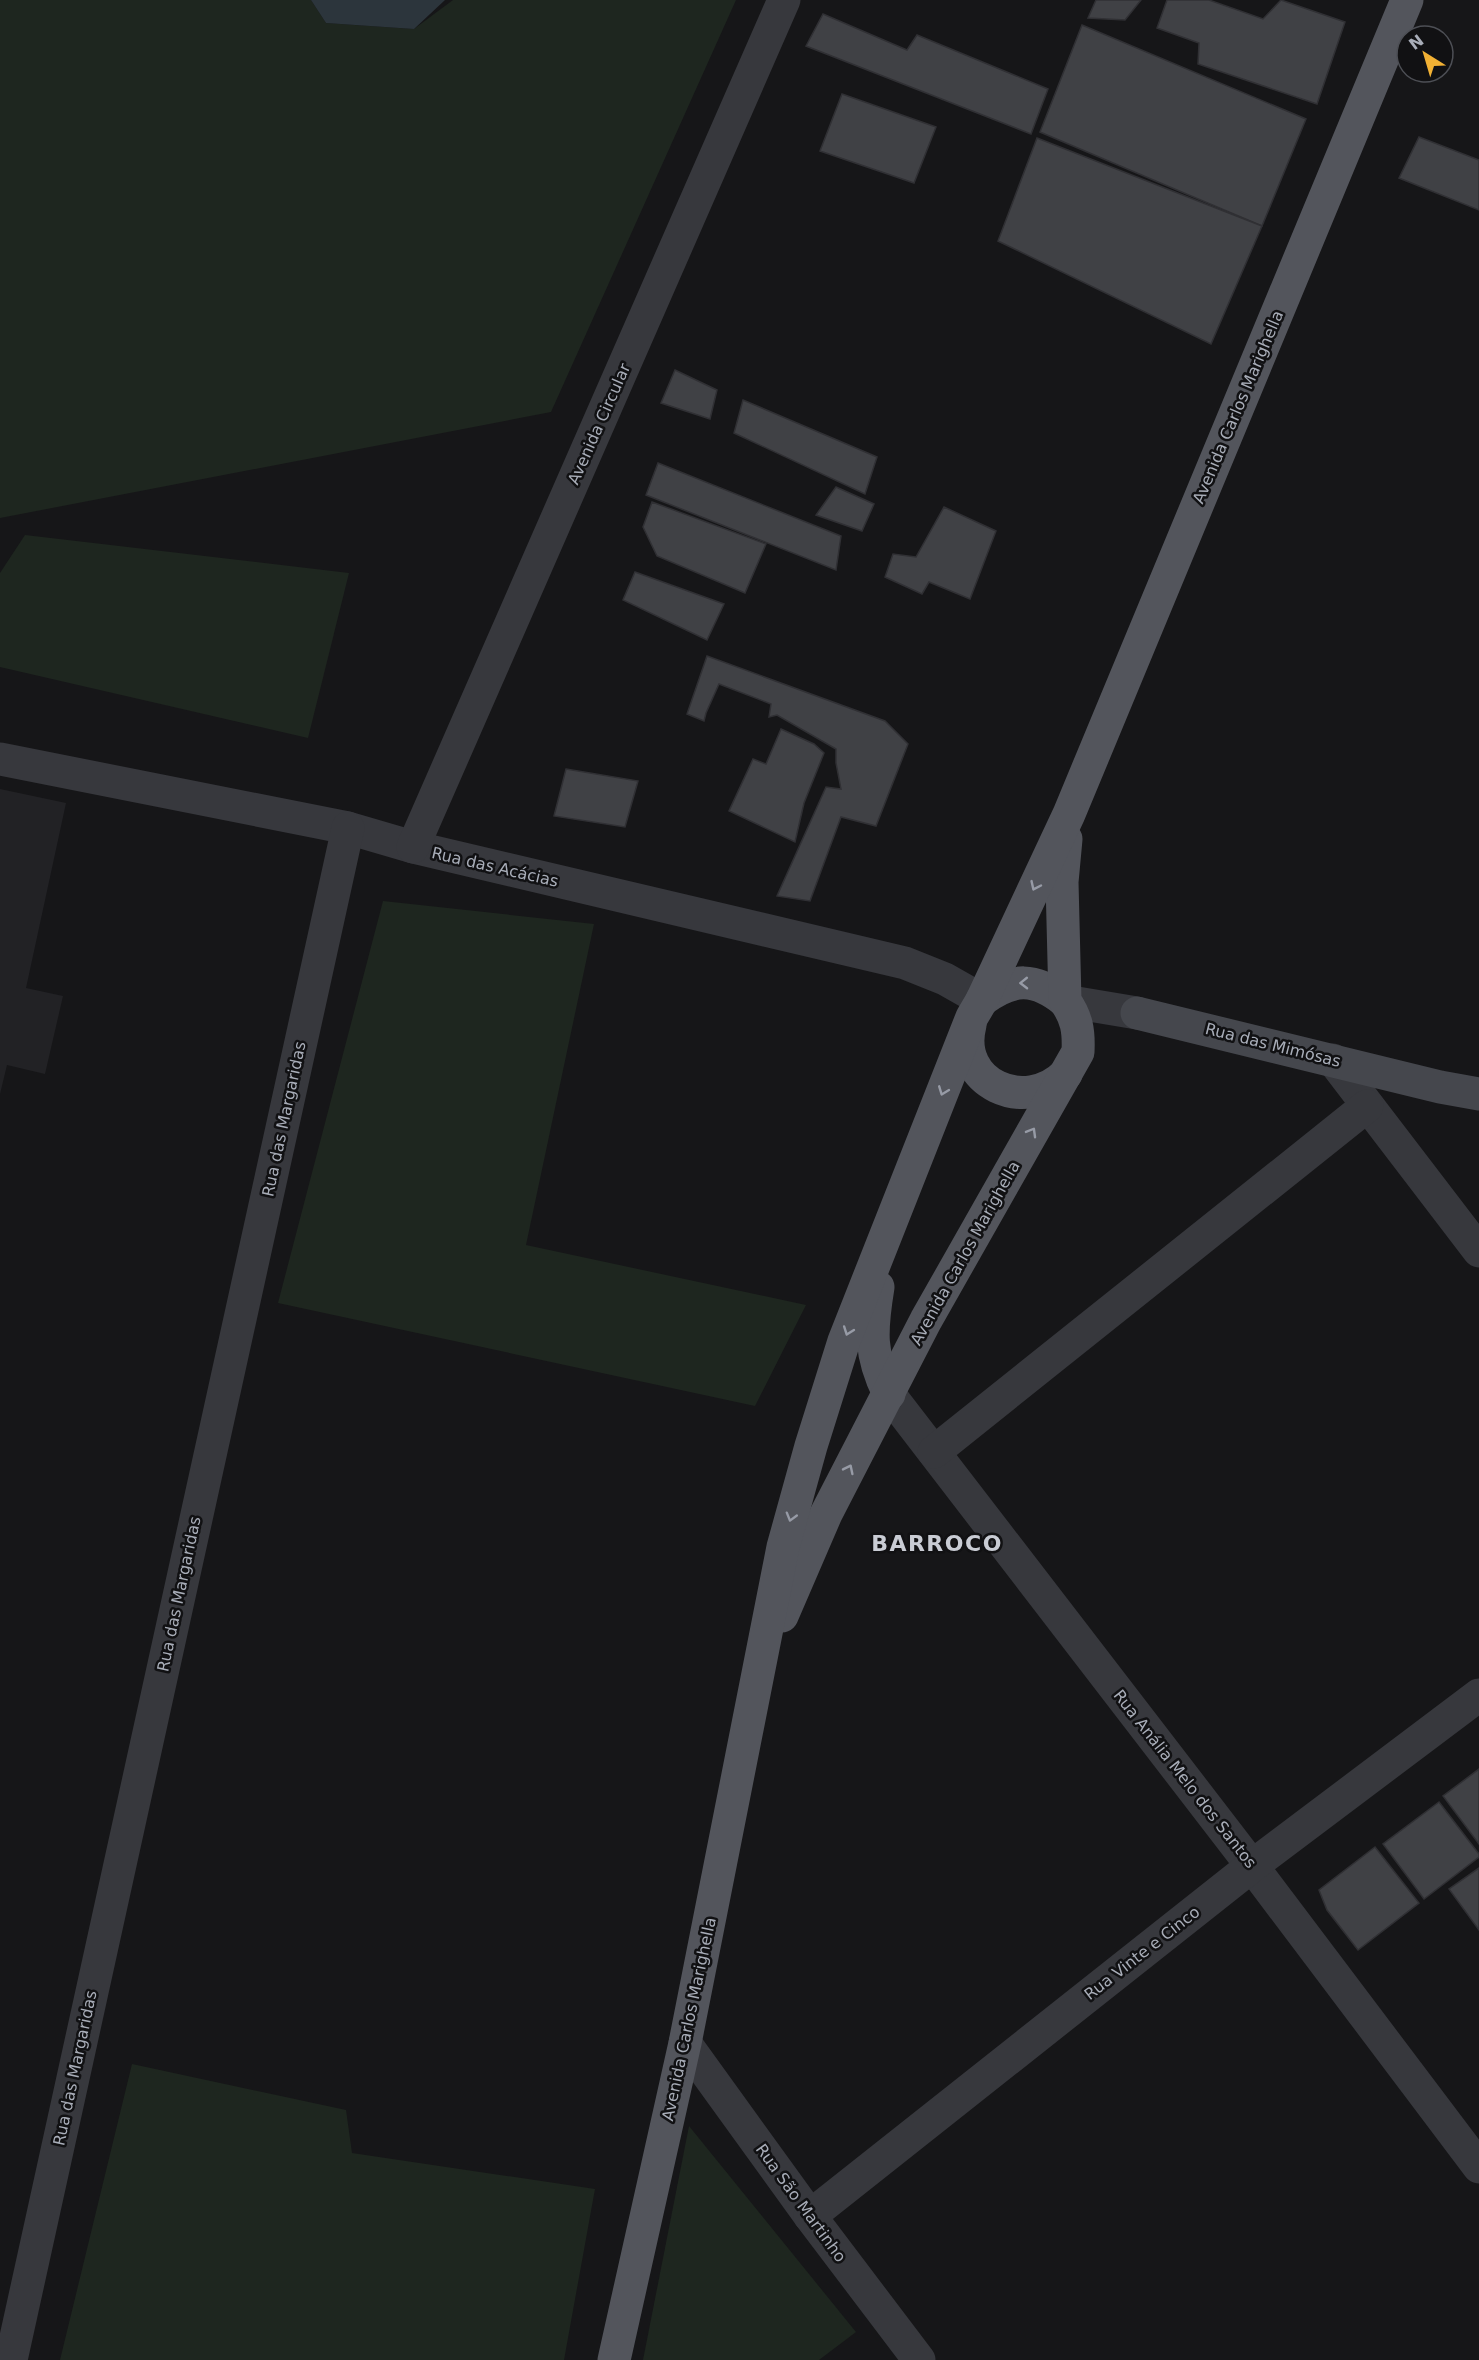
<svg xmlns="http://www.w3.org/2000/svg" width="1479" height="2360" viewBox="0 0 1479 2360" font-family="'DejaVu Sans',sans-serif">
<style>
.built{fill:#222225}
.green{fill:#1e261f}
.water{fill:#2c353c}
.building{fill:#404145;stroke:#303034;stroke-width:1.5}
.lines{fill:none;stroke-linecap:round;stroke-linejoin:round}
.street{stroke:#37383d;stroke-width:33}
.secondary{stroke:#45474d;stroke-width:33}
.primary{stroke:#53555c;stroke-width:33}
.oneway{stroke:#979ba6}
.labels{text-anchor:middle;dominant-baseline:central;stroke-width:5;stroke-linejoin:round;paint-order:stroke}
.street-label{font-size:16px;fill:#a8adb8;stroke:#111113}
.district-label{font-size:22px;font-weight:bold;letter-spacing:1.5px;fill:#c9ccd4;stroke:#111113}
</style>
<rect width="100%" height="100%" fill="#161618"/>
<path class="built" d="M0,789L66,803L26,988L63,996L45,1074L7,1065L0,1094Z"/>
<g class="green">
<path d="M0,0H311L326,23L414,29L453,0H736L551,412L0,518Z"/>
<path d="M25,535L349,573L308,738L0,667V573Z"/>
<path d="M383,901L594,924L526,1245L806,1305L755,1406L278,1303Z"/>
<path d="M132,2064L346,2110L352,2153L595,2189L564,2360H60Z"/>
<path d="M689,2126L856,2332L819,2360H643Z"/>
</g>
<path class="water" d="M311,0H445L414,29L326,23Z"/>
<g class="building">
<path d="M1096,0H1141L1125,20L1088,18Z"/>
<path d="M1167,0H1209L1263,19L1281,0L1345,22L1317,104L1198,64L1199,43L1157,28Z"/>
<path d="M823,14L907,50L917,35L1048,89L1031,134L806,46Z"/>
<path d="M1082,25L1306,119L1262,226L1040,132Z"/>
<path d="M842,94L936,127L914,183L820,151Z"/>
<path d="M1419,137L1479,160V210L1399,178Z"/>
<path d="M1037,138L1262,226L1211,344L998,241Z"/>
<path d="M675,370L717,390L710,419L661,403Z"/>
<path d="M743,400L877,457L865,494L734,433Z"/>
<path d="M658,463L841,536L836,570L646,495Z"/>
<path d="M836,487L874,504L862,531L816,515Z"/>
<path d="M652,502L766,544L745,593L657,556L643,527Z"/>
<path d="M944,507L996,531L970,599L929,582L922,594L885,577L893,554L916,557Z"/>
<path d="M635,572L724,604L707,640L623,600Z"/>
<path d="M707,656L885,721L908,744L876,826L841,817L810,901L777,896L826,787L841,789L836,763V749L777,715L769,717L771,704L719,684L706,713L704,721L687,714Z"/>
<path d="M781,729L814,744L824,753L804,803L795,842L729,811L753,759L766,764Z"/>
<path d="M566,769L638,781L625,827L554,816Z"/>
<path d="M1479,1769V1844L1443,1796Z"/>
<path d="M1439,1802L1479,1854V1857L1424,1899L1383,1844Z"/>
<path d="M1375,1847L1419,1903L1358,1950L1327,1910L1319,1890Z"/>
<path d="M1479,1868V1930L1449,1889Z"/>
</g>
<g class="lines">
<g class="street">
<path d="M0,759L348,828L413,847L905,963L945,979L982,1000"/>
<path d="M413,847L784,0"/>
<path d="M1065,1001L1137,1013"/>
<path d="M1333,1060L1479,1251"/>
<path d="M889,1394L1252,1866L1479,2167"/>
<path d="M934,1452L1367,1106"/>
<path d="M685,2043L810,2216L919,2360"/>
<path d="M810,2216L1252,1866L1479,1695"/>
<path d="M11,2360L348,828"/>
</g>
<path class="secondary" d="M1137,1013L1440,1087L1479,1094"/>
<g class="primary">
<path d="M982,1000C1013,977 1035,977 1065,1001"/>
<path d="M970,1025C955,1083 1025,1115 1066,1074"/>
<path d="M878,1287C871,1330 869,1354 889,1394"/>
<path d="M782,1616L826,1514L926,1320L1078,1052C1079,1031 1077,1018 1065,1001L1062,882L1066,839"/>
<path d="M614,2360L685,2043L783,1547L811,1446L844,1341L972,1017L982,1000L1069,814L1407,0"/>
</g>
</g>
<defs><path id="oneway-chevron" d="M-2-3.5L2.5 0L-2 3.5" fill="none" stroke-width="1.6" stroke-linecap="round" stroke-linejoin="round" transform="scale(1.5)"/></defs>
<g class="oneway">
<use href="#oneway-chevron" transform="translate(1035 886) rotate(115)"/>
<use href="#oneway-chevron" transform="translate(1024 983) rotate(179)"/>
<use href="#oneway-chevron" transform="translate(943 1091) rotate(111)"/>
<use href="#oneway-chevron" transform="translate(1032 1132) rotate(-60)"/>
<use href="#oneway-chevron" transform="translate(848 1331) rotate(110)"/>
<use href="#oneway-chevron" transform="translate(849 1469) rotate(-64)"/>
<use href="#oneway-chevron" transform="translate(791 1517) rotate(106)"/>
</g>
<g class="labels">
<g class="street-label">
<text transform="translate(1238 407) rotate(-67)">Avenida Carlos Marighella</text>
<text transform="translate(599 424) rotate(-66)">Avenida Circular</text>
<text transform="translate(495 867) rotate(13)">Rua das Acácias</text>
<text transform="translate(1273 1045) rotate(14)">Rua das Mimósas</text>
<text transform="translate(284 1119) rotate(-78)">Rua das Margaridas</text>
<text transform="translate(965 1253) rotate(-61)">Avenida Carlos Marighella</text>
<text transform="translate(179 1594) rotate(-78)">Rua das Margaridas</text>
<text transform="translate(1185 1779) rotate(52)">Rua Anália Melo dos Santos</text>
<text transform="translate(1142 1953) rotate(-38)">Rua Vinte e Cinco</text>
<text transform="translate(689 2019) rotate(-78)">Avenida Carlos Marighella</text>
<text transform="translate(75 2068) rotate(-78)">Rua das Margaridas</text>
<text transform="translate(801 2203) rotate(54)">Rua São Martinho</text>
</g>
<g class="district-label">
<text x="937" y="1543">BARROCO</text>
</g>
</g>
<g transform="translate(1425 54) rotate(323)"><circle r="28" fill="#111113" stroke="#4d4f55" stroke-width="1.5"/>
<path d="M0-4.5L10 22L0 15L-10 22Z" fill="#f2b134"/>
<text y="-9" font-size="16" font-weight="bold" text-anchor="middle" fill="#a8adb8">N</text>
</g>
</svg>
